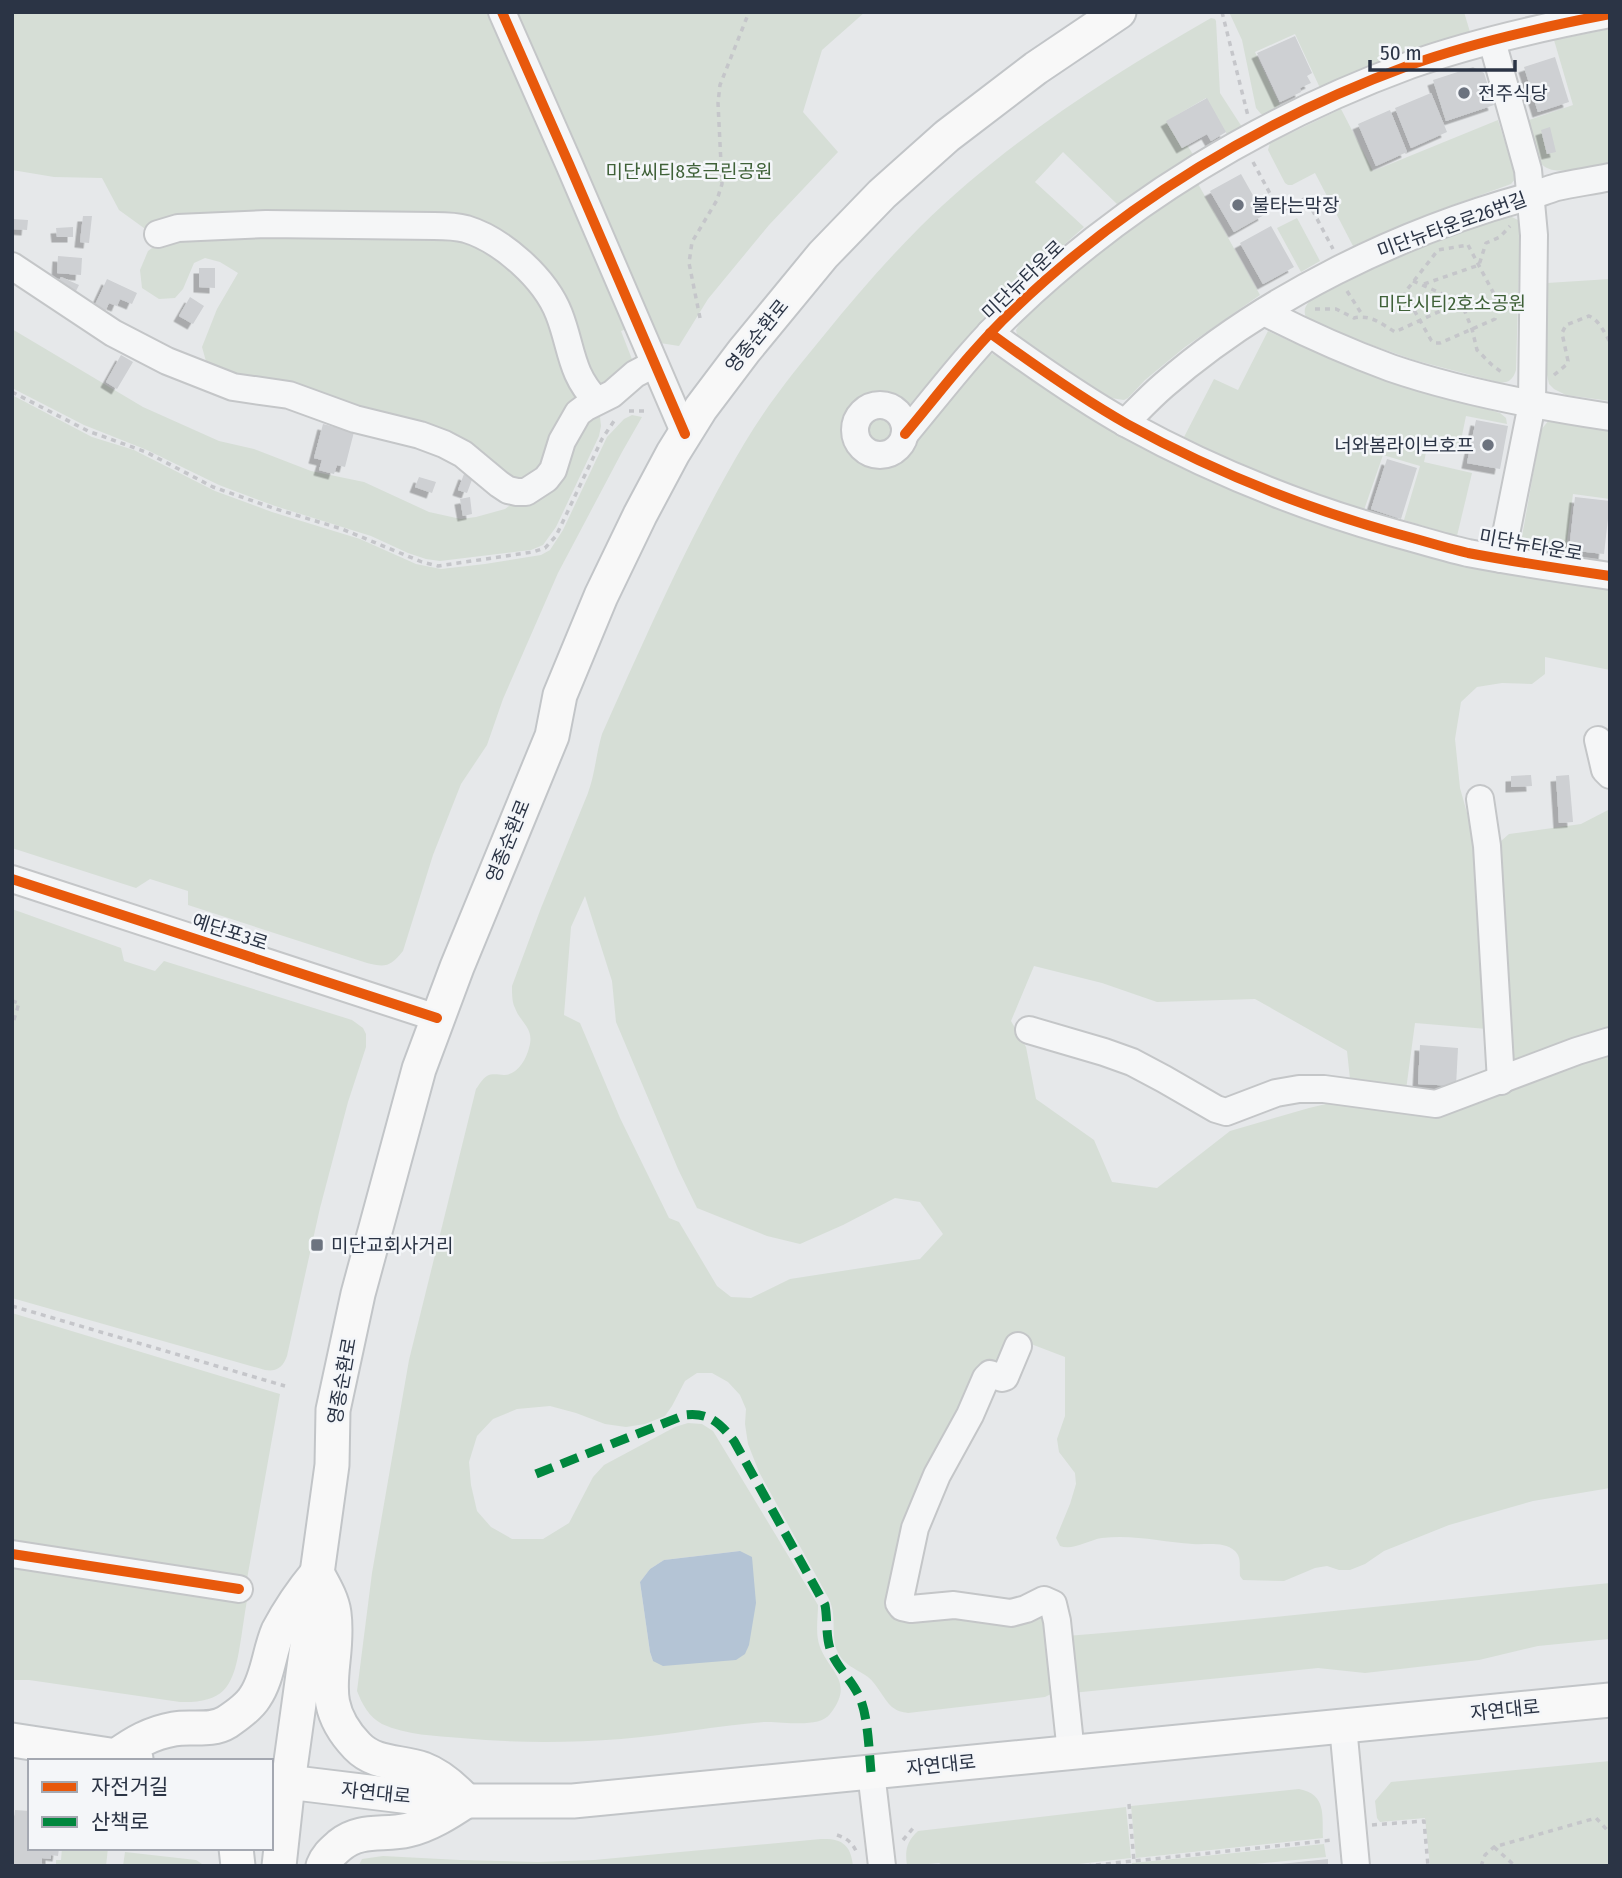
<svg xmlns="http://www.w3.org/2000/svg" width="1622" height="1878" viewBox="0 0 1622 1878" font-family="'Fira Sans Condensed','Noto Sans KR',sans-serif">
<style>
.green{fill:#d6ded6;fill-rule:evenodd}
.water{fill:#b4c4d5}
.building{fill:#ced0d3;filter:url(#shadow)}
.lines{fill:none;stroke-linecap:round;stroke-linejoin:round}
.minor-casing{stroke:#c4c6c8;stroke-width:30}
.major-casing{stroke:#c2c5c8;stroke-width:37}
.path{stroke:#c5c6ca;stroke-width:3.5;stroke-dasharray:5 5;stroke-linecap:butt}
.minor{stroke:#f5f6f7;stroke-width:26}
.major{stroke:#f8f8f8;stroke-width:33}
.quiet{stroke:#00873e;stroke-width:9;stroke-dasharray:18 9;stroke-linecap:butt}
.cycleway-casing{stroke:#f4f6f9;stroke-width:15}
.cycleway{stroke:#e8590c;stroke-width:10}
.poi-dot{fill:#6c737f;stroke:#f4f6f9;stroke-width:2.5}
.labels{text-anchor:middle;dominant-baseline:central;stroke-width:5;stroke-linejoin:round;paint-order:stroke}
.poi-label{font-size:19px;fill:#2b3445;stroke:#f4f6f9;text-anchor:start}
.park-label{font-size:19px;fill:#3f6138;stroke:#f4f6f9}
.street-label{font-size:19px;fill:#2b3445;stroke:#f4f6f9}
</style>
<defs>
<filter id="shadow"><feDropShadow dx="-5.5" dy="5.5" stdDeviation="0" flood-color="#0004"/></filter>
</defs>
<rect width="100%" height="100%" fill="#e6e8ea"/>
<g class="green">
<path d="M12,12H494L629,328L621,331L635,367L600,392L499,233L471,216L455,218L148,231L119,210L102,178L54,177L12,170Z"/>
<path d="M514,12H865L822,50L803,112L838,152L769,225L708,299L679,346L660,343Z"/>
<path d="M1229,12H1464L1470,32L1371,67L1320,88L1295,34L1255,52L1280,105L1264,114H1261L1256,108L1242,40Z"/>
<path d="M1211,18L1215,19L1216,21L1220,93L1242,127L1228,136L1206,98L1167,121L1182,148L1187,145L1194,156L1117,204L1063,152L1035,182L1084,227L990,311L910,404L905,405C896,401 890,395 880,393C873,392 865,395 859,399C820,424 855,492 908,449L983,359L987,355L993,354L1044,387L1228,486L1270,505L1301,517L1358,536L1476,566L1610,587V670L1545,657V674L1532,684L1502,683L1477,687L1461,702L1455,739L1460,788L1476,845L1487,1029L1415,1023L1406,1090L1350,1079L1347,1051L1255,999L1157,1002L1102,983L1034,966L1011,1021L1026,1047L1036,1099L1094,1140L1112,1182L1157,1188L1230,1131L1309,1108L1347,1099L1424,1111L1610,1046V1488L1533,1501L1449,1525L1384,1551L1365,1564L1350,1570H1339L1327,1566L1315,1568L1284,1581L1243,1580L1240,1576C1239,1566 1242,1558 1235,1551C1224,1541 1206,1545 1193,1544C1163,1542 1133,1534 1102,1538C1088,1540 1073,1551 1060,1546L1056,1538L1070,1504L1076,1484L1075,1473L1059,1452L1057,1439L1065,1416V1357L1013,1337L1001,1369L985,1363L892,1606L1044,1608L1055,1689L1051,1694L1045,1697L908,1713C902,1712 897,1711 892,1707C883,1699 878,1685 868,1677C855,1668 841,1664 836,1648C831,1630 837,1617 829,1599L759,1472L748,1444L745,1424L746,1409L740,1395L728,1382L712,1373H697L685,1381L672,1406L665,1416L645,1424L626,1427L605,1424L576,1413L550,1406L517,1409L493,1419L477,1436L469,1462L471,1485L477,1511L491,1527L512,1539H543L569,1523L593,1477L604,1465L675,1427L688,1423L702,1424L713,1431L818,1605C818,1618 815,1634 820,1647C830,1673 855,1682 830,1714C819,1729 782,1721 764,1722C716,1726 669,1735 621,1739C567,1743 514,1743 461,1738C436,1736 406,1735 382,1724C369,1717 362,1704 357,1691L372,1573L409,1360L476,1089C479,1085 482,1079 487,1076C493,1073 498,1075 504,1075C517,1075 526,1060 529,1048C535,1028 521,1024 515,1008C512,1002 512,994 512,986L541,908L588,793C595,774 596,754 602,734C646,636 689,537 744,444C767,405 796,369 825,334C855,297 886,261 920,227C1005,143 1108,77 1211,18ZM585,896L612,981L616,1022L678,1169L697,1208L767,1236L800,1244L843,1225L895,1198L920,1202L943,1234L920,1259L790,1279L751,1298L731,1297L717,1286L679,1222L669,1218L620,1118L580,1023L564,1015L571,927ZM740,1551L653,1661L650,1652L640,1582L650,1569L664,1560Z"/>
<path d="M1610,29V162C1594,165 1551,179 1541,163C1534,151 1532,133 1529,120L1573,105L1554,40Z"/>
<path d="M1341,109L1373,171L1498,120L1516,178L1511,184L1442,209L1353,246L1315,173L1292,185H1288L1285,183L1268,150L1270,143Z"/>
<path d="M1197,182L1260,295L1185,347L1145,380L1128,398L1124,400L1111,398L1056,365L1018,339L1016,330L1019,325L1029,312L1064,280L1132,225Z"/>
<path d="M1508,215L1518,220L1520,228L1516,370C1513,380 1508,384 1497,382L1414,360L1321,327L1306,318C1304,312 1304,308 1308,303C1318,292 1342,283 1356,276C1406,253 1455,231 1508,215Z"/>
<path d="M1297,218L1320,261L1301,272L1277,228Z"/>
<path d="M184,235L468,237L535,286L577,398L553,446L528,484L244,382L207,365L202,347L217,309L238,273L220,262L205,258L194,263L183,289L175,298L159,299L142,288L140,270L148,251L164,239Z"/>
<path d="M1610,279V401L1566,395L1554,389L1549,384L1546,370L1547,283Z"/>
<path d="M12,329L143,407L219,441L254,449L311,471L364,482L429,512L461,519L476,517L505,509L513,503L595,413L600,417L601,426L599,436L556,527L543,545L531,550L440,561L426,559L408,553L371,536L275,506L219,485L147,450L84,425L12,388Z"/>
<path d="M1268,331L1328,358L1409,388L1500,413L1506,418L1507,424L1466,416L1459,450L1428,443L1424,462L1472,473L1457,536L1404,520L1420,466L1383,455L1364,510L1295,487L1183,439L1214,379L1238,390Z"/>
<path d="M12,395L92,437L134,450L215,491L272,512L360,539L416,564L441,569L485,564L541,555L550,550L563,530L607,437L624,419L632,415L642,417L622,452L558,573L503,699L487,745L461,784L433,855L403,951C391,966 386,968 367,963L188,905V891L150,879L136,888L12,848Z"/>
<circle cx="880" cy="431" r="17"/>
<path d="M1549,420L1610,430V499L1573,494L1565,556L1526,550L1521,542L1541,430Z"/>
<path d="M1610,809V1035L1517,1061L1510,1057L1497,849L1501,841L1509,834L1581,824Z"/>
<path d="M12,909L121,948L124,961L155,971L164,961L352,1020L363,1028L366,1034V1047L348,1102L320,1208L287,1356C283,1367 277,1372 265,1370L12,1298Z"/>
<path d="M12,1313L280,1394L247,1579L104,1555L12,1542Z"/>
<path d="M12,1567L247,1600C244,1617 242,1634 239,1651C232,1690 221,1703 180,1702L29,1680H12Z"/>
<path d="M1610,1583L1609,1639L1538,1646L1479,1660L1365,1673L1318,1668L1072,1693L1067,1636C1248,1621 1429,1601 1610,1583Z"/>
<path d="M1610,1761V1866H1430L1425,1818L1380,1822L1377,1818L1375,1801L1391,1782Z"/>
<path d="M1299,1789C1327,1794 1322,1816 1323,1838L1136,1858L1131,1806Z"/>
<path d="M1126,1807L1131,1858L1061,1866H944L939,1863L907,1866C905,1851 906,1842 918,1831Z"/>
<path d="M821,1839C842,1838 851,1845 853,1866L359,1865L362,1859L383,1856L460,1860L538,1862L594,1860Z"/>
<path d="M1324,1844L1326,1857L1235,1866H1199L1196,1864L1176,1866H1132V1863Z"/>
<path d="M62,1848H108L106,1866H56V1860H61Z"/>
<path d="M125,1852L196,1860L205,1866H123Z"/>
</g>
<path class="water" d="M740,1551L752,1557L756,1603L749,1645L745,1654L736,1660L663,1666L653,1661L650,1652L640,1582L650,1569L664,1560Z"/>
<g class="building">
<path d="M1295,36L1312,73L1307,76L1311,83L1300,88L1301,92L1280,102L1257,53Z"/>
<path d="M1555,57L1569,102L1538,112L1524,67Z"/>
<path d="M1473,67L1484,73L1494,105L1446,121L1433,80Z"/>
<path d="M1431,93L1447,132L1411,148L1395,108Z"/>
<path d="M1207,98L1226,132L1211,141L1207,134L1182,148L1166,121Z"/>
<path d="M1390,110L1407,152L1376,166L1358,124Z"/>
<path d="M1550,127L1556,152L1547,154L1541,130Z"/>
<path d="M1241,174L1264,215L1234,232L1210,191Z"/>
<path d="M83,216H92L89,243L80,242Z"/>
<path d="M12,219L28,220L27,230L12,229Z"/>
<path d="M1271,226L1294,267L1263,284L1240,243Z"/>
<path d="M73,227V237H57L56,228Z"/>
<path d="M58,256L82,258L81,275L57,273Z"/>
<path d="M199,268H215V288L199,287Z"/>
<path d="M61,277L79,285L73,297L55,288Z"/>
<path d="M107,279L137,293L132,304L120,299L117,306L109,303L104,314L93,309Z"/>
<path d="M190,297L204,306L193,324L179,316Z"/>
<path d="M121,355L133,362L117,389L106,382Z"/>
<path d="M1476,420L1508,426L1500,469L1467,463Z"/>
<path d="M323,424L354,432L345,467L337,465L334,474L319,470L322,460L314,458Z"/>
<path d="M1387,459L1417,468L1401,519L1371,509Z"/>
<path d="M464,474L473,477L467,493L458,490Z"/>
<path d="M419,477L436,482L432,493L415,487Z"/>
<path d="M470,497L472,514L463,516L460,499Z"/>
<path d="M1575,497L1610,501L1604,554L1569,550Z"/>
<path d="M1531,775L1532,786L1511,787V776Z"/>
<path d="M1569,775L1573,822L1559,823L1556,776Z"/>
<path d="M1420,1045L1458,1048L1456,1086L1418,1084Z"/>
<path d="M15,1810L30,1811V1848H59L58,1856L51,1855V1859L42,1858V1866H12V1839Z"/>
<path d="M1328,1859V1866H1280V1864Z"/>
</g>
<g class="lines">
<g class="minor-casing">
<g id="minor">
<path d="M502,12L569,164L685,434"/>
<path d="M1492,41L1528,170L1534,235L1532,404L1501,559"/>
<path d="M158,234L178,228L266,224L434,226C444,226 455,226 466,229C502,240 545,278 559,314C572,347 570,374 597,401"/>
<path d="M12,266L113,333L167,361L233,387L289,395L355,419L420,435L444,444L463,454L499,484L508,490L517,492H526L546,479L553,470L562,441L578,413L586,407L612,394L635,374L654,364"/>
<path d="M1264,312C1305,333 1347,352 1391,368C1461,392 1536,406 1610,417"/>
<path d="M990,333C1034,365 1079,397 1127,424C1211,470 1299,506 1391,532C1417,539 1442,547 1468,553C1515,562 1562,569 1610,576"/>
<circle cx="880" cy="430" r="25"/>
<path d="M1125,423C1138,410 1150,397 1164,385C1264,298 1399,232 1527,197C1537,194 1547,190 1557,187C1574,183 1592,181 1610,177"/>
<path d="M905,434C940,392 973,348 1013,310C1126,202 1263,119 1410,65C1475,42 1542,27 1610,14"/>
<path d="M1598,740L1605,770L1610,775"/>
<path d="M1480,799L1487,846L1501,1081"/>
<path d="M12,879L437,1018"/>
<path d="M1029,1030L1104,1052L1132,1062L1164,1079L1216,1109L1226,1112L1276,1093L1299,1089H1324L1436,1104L1577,1051L1610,1041"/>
<path d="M1018,1346L1005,1377L1002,1378L990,1374L986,1378L970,1415L937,1475L915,1528L899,1603L902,1607L911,1609L954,1605L1011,1613L1026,1609L1044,1600L1053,1604L1057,1621L1071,1753"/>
<path d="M12,1554L239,1589"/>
<path d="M1343,1726L1356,1866"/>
<path d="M871,1772L882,1866"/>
</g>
</g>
<g class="major-casing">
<g id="major">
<path d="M12,1740L136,1759"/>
<path d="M120,1761L116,1756C134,1743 151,1733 174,1729C191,1726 211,1732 227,1722C236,1716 249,1707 255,1697C268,1678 269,1652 278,1631C289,1610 302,1591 317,1573C324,1586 332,1599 334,1613C341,1666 312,1699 357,1746C375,1765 400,1761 423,1769C439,1775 454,1788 466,1801C448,1813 429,1825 408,1830C384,1836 361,1828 340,1845C332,1852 327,1856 323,1866"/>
<path d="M271,1780L444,1801H573L1610,1700"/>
<path d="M236,1848L238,1866"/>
<path d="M279,1866L288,1783L332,1465L333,1410L358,1294L419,1069L457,967L552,736L560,695L601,596L640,515L673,453L701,408L744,351L823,255L882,194L947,136L1036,68L1119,12"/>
</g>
</g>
<g class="path">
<path d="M1222,12L1248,116"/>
<path d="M1253,162L1280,212L1306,198L1333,249"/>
<path d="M1468,245L1494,294L1497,305L1495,319L1440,343H1435L1431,340L1405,294L1406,291L1438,250Z"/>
<path d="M1413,281L1461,302L1472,329L1477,350L1492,365L1504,374"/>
<path d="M1424,284L1479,265L1486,243L1500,237L1510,226"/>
<path d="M1347,291L1363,316"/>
<path d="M1315,309H1336L1354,318C1370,314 1382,324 1395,332L1464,300"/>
<path d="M700,318L689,263L692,242L717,200L722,184L718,103L720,85L749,12"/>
<path d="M1554,375L1566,365L1568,361L1562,333L1566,325L1589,316C1599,320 1604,332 1610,342"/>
<path d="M12,392L88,431L146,452L213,487L276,509L342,529L422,562L438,566L533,552L545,548L556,536L602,439L616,418"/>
<path d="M629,411H649"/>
<path d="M12,1001L19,1003L12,1026"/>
<path d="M12,1306L285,1386"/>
<path d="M1129,1804L1134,1861"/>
<path d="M1372,1825L1424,1821L1428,1866"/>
<path d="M837,1835C846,1838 852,1842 856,1851"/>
<path d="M903,1840L914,1827"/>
<path d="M1494,1847L1515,1866"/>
<path d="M1086,1866L1333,1840"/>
<path d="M1481,1866L1485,1855L1494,1847L1596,1818L1610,1833"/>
<path d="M1608,1866L1610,1864"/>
</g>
<use href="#minor" class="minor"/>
<use href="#major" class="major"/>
<path class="quiet" d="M536,1474L685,1415C709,1412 720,1423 734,1441L825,1605C828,1621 825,1638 832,1654C839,1669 852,1681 859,1696C868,1714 869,1751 871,1772"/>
<g class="cycleway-casing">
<g id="cycleway">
<path d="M502,12L569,164L685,434"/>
<path d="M990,333C1034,365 1079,397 1127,424C1211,470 1299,506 1391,532C1417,539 1442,547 1468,553C1515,562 1562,569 1610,576"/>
<path d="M905,434C940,392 973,348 1013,310C1126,202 1263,119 1410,65C1475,42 1542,27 1610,14"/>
<path d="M12,879L437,1018"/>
<path d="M12,1554L239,1589"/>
</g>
</g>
<use href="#cycleway" class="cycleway"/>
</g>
<g class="poi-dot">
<circle cx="1464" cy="93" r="7"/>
<circle cx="1238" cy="205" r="7"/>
<circle cx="1488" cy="445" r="7"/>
<rect x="310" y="1238" width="14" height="14" rx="3.5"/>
</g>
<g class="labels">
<g class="poi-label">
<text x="1478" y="93">전주식당</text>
<text x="1252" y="205">불타는막장</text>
<text x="1474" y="445" text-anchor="end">너와봄라이브호프</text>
<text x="331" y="1245">미단교회사거리</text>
</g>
<g class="park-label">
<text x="689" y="171">미단씨티8호근린공원</text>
<text x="1452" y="303">미단시티2호소공원</text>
</g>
<g class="street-label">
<text transform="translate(1452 225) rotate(-20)">미단뉴타운로26번길</text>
<text transform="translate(1023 280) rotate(-44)">미단뉴타운로</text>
<text transform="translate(757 336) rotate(-51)">영종순환로</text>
<text transform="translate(1531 545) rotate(10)">미단뉴타운로</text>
<text transform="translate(508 841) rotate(-68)">영종순환로</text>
<text transform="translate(230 932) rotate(18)">예단포3로</text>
<text transform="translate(342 1381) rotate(-80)">영종순환로</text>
<text transform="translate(1505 1710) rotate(-6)">자연대로</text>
<text transform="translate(941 1765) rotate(-6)">자연대로</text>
<text transform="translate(376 1793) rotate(6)">자연대로</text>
</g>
</g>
<rect width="1622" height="1878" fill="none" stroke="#2b3445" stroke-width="28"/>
<rect x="28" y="1759" width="245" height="91" fill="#f4f6f9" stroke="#a4a8b1" stroke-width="2"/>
<rect x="42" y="1782" width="35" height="10" fill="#e8590c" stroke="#a4a8b1" stroke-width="2"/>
<text x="91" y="1794" font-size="21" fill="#2b3445">자전거길</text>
<rect x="42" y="1817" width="35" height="10" fill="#00873e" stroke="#a4a8b1" stroke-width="2"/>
<text x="91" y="1829" font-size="21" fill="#2b3445">산책로</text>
<path d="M1370 60v10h145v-10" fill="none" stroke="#2b3445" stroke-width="3.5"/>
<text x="1380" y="60" font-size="21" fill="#2b3445" stroke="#f4f6f9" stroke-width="5" paint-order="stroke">50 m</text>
</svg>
